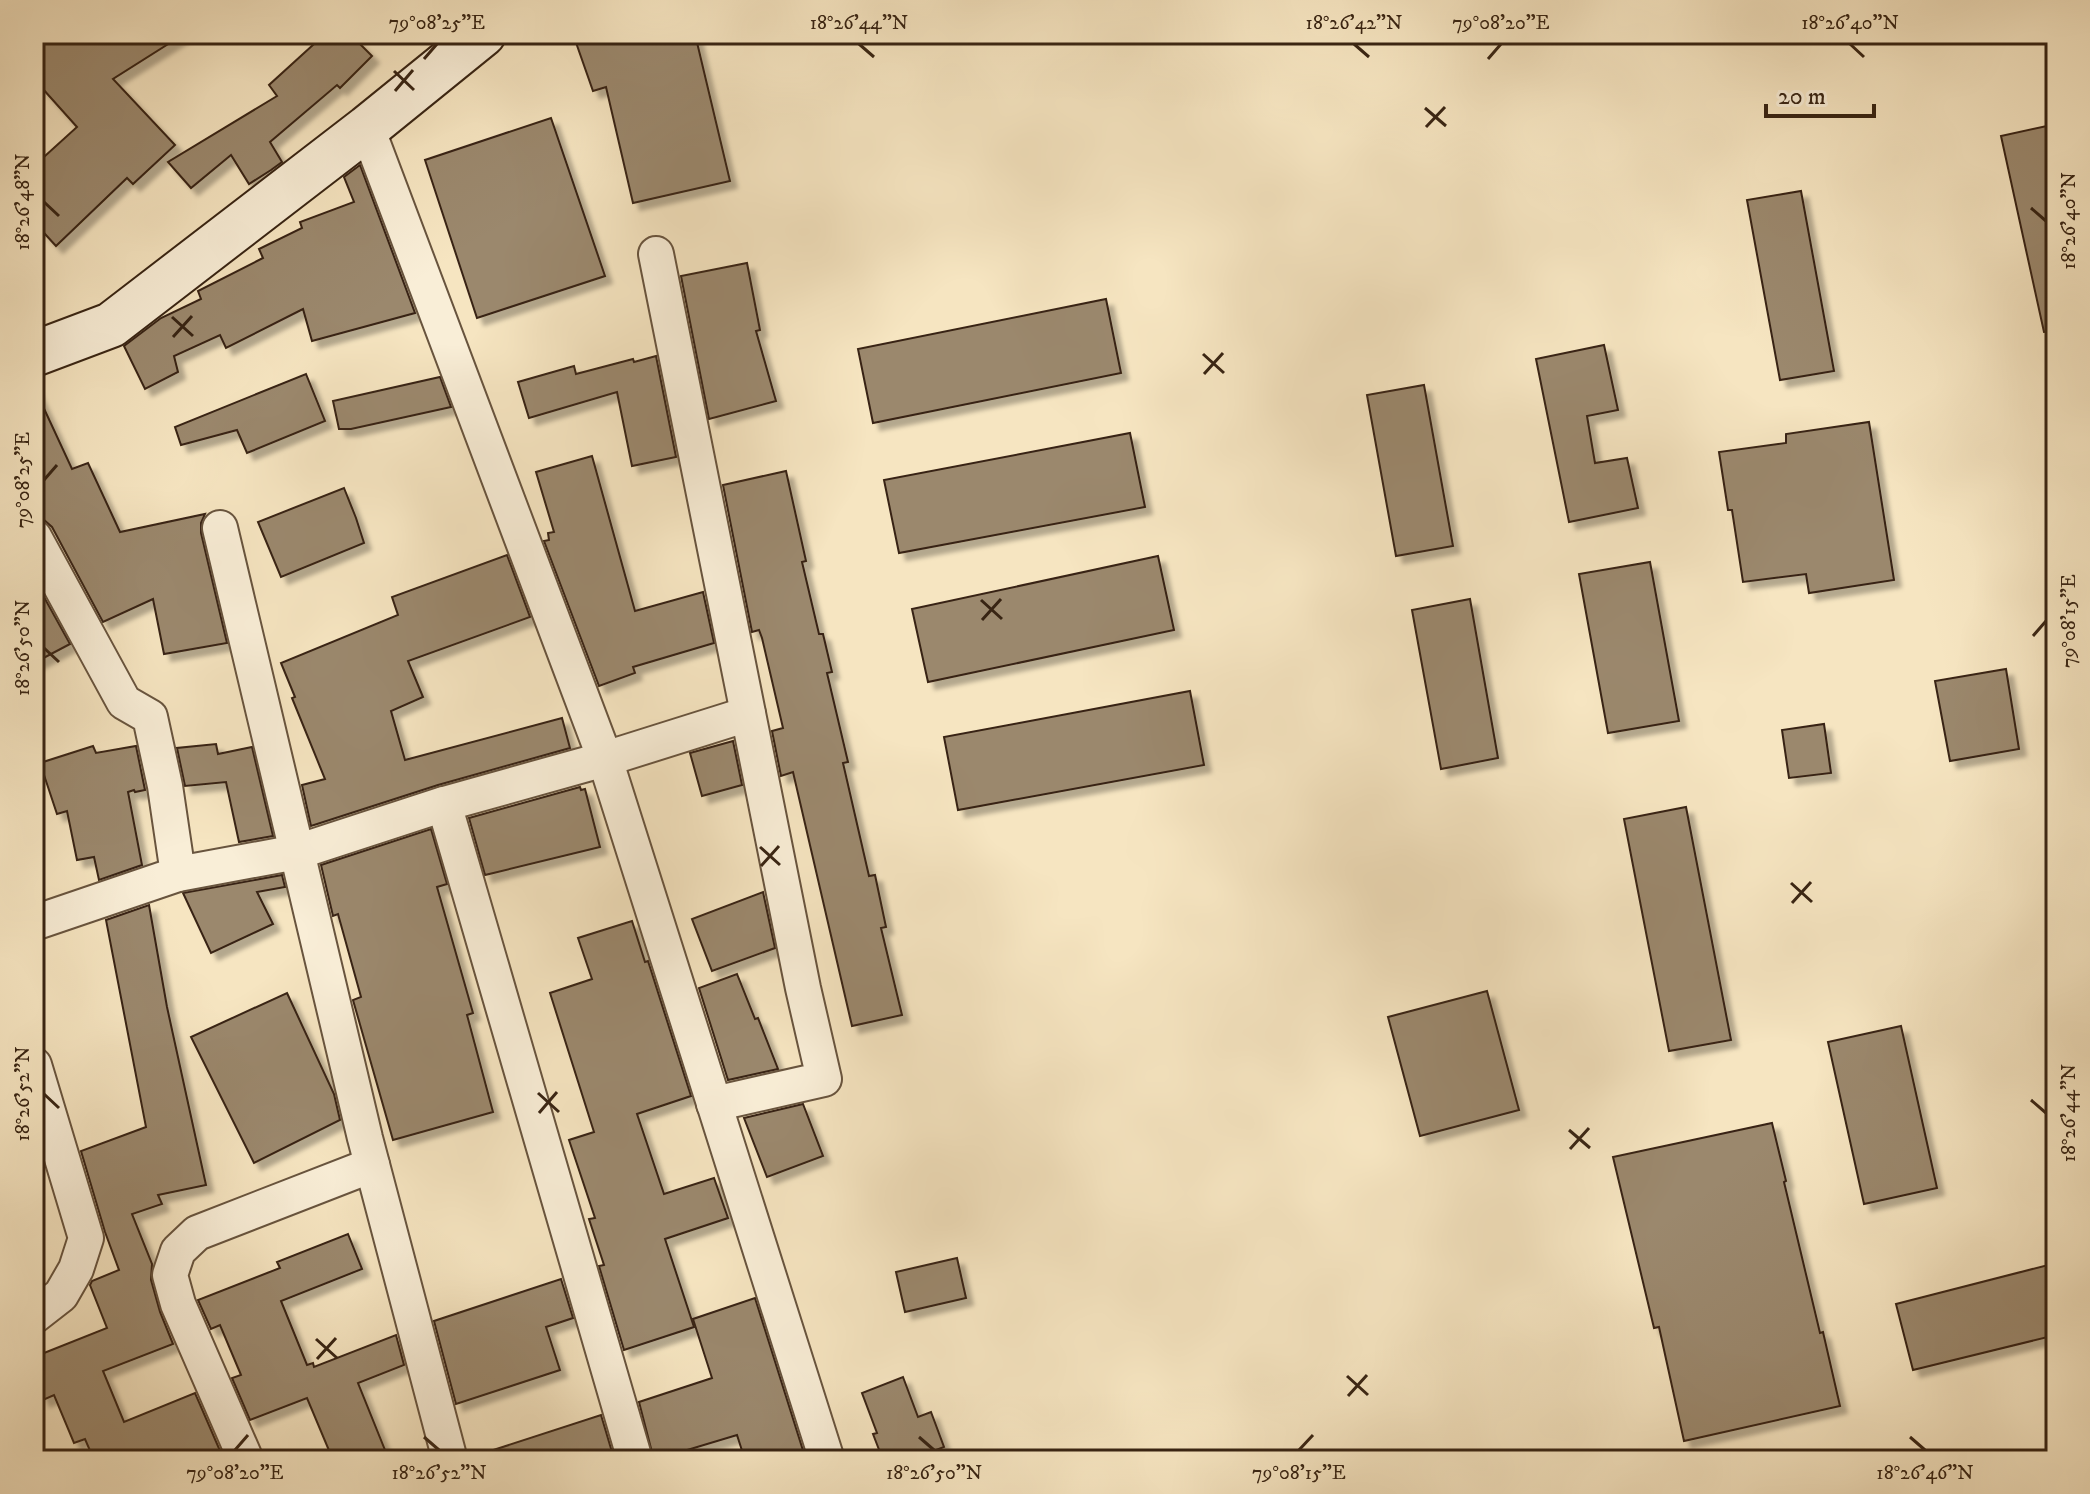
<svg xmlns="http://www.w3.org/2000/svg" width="2090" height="1494" viewBox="0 0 2090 1494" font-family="'IM FELL DW Pica',serif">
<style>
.building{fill:#9b886d;stroke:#382413;stroke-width:2;filter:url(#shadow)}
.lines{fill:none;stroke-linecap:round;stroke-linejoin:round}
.street-casing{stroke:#68543e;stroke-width:38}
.secondary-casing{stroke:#382413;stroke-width:48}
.street{stroke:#f9eed7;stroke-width:34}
.secondary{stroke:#f9eed7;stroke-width:44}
.ticks{fill:none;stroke:#382413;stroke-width:3}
.neatline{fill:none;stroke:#382413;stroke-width:3}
.ticks-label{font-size:20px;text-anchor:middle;fill:#382413}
</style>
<defs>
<filter id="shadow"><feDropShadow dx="7" dy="7" stdDeviation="2" flood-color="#0004"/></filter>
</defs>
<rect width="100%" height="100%" fill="#f6e5c1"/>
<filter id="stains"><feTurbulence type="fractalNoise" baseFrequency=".0025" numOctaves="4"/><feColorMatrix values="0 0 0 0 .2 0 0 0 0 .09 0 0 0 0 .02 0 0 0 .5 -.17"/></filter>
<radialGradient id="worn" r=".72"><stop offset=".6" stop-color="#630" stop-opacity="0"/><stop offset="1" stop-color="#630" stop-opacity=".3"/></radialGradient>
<g class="building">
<path d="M34,34H184L113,79L175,145L133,184L127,178L56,246L34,222V166L77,127L34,79Z"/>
<path d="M325,34H350L372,56L340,88L337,85L270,142L282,162L271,170L249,184L231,155L191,188L168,162L277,96L269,85Z"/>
<path d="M573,34H695L730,181L633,203L606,87L593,91Z"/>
<path d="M551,118L605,276L477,318L425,160Z"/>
<path d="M2056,124V331L2044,332L2001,136Z"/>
<path d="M360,165L415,313L312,341L303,309L226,348L220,335L174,356L178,372L145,389L124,346L161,318L201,299L198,291L263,258L259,249L302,228L300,222L354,202L344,177Z"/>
<path d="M1801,191L1834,371L1780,380L1747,200Z"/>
<path d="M747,263L760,330L756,331L776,401L709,419L681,276Z"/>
<path d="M1106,299L1121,373L873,423L858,349Z"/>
<path d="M1604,345L1618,410L1587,416L1595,463L1627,458L1638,508L1569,522L1536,359Z"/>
<path d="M656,356L676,457L632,466L617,392L529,418L518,382L574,366L576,374L633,359L634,362Z"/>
<path d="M306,374L325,421L247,453L237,430L181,445L175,427Z"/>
<path d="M440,377L451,407L351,429H339L333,401Z"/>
<path d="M1424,385L1453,546L1396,556L1367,395Z"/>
<path d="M34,387L72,469L88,463L120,532L205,514L201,523V533L227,643L164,654L153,599L103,622L52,527L44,520L34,517Z"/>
<path d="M1869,422L1894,580L1809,593L1806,574L1743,582L1732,510H1728L1719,452L1786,443V434Z"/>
<path d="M1130,433L1145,507L899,553L884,480Z"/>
<path d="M592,456L635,611L703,592L714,643L633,667L635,673L599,686L544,541L549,540L548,533L554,532L536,472Z"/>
<path d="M786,471L806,561L802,562L819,634H823L832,672L827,673L848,762L843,763L869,876L875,875L886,927L881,928L902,1015L852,1026L793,772L781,776L772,731L783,728L762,638L759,630L752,632L723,485Z"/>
<path d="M344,488L356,518L364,543L281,577L258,522Z"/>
<path d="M507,555L530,617L408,661L423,697L391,711L405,760L562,718L570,748L438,785L311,826L302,785L325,779L292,698L295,697L281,663L398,615L392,597Z"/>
<path d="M1158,556L1174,630L928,682L912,609Z"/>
<path d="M1650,562L1679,721L1608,733L1579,574Z"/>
<path d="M34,579L70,644L34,663Z"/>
<path d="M1470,599L1498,758L1441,769L1412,610Z"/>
<path d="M2006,669L2019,749L1950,761L1935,681Z"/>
<path d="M1190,691L1204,765L958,810L944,737Z"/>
<path d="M1824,724L1831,773L1789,778L1782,730Z"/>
<path d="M733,741L742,785L702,796L690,753Z"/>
<path d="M216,744L218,754L252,747L273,836L239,842L226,782L185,786L177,748Z"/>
<path d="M93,746L96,753L136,746L145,790L135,792L134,790L128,792L142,865L99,880L94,857L77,860L67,811L57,814L40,763Z"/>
<path d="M580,787L581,790L585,789L600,847L485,875L469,818Z"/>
<path d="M1686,807L1731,1040L1669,1051L1624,819Z"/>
<path d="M431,829L447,884L437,887L473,1013L467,1015L493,1112L393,1140L353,1000L361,997L338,914L333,916L321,865Z"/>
<path d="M282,875L285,887L257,892L273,924L211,953L183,893Z"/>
<path d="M763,892L775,948L712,971L692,919Z"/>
<path d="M149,905L167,1007L206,1185L158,1195L162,1204L132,1214L152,1264L151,1280L160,1312L173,1344L103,1371L124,1422L195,1393L224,1460H94L85,1439L74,1443L54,1395L43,1400L34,1379V1357L107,1328L90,1285L92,1281L119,1270L105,1232L81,1151L146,1127L106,920Z"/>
<path d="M632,921L645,962L648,961L691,1096L637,1114L664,1194L714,1178L728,1218L665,1239L694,1327L624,1350L599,1266L604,1265L589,1219L595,1218L569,1140L594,1132L550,993L592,979L578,938Z"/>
<path d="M737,974L755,1019L758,1018L778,1069L728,1080L699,988Z"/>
<path d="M1487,991L1519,1110L1420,1136L1388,1017Z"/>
<path d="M287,993L334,1094L340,1120L254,1163L191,1037Z"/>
<path d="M1901,1026L1937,1188L1864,1204L1828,1042Z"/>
<path d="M803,1104L823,1156L767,1177L744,1118Z"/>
<path d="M1772,1123L1786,1181L1784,1182L1820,1333L1823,1332L1840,1406L1684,1441L1659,1327L1654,1328L1613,1157Z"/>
<path d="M348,1234L362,1269L281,1301L307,1365L313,1363L314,1367L396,1335L404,1365L358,1383L389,1460H333L307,1398L250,1420L232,1378L241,1375L220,1325L211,1329L198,1300L280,1268L277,1262Z"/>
<path d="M957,1258L966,1298L905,1312L896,1272Z"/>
<path d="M2056,1263V1335L1913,1370L1896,1304Z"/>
<path d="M561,1279L573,1318L546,1327L560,1370L456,1404L434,1321Z"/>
<path d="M755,1298L806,1460H745L737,1435L654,1460L639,1402L712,1378L693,1319Z"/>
<path d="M903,1377L918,1417L931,1412L944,1447L910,1460H883L873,1434L877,1433L862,1393Z"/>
<path d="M601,1415L612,1452L588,1460H482L481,1454Z"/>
</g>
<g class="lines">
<g class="street-casing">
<g id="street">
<path d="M367,128L605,759L748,714"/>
<path d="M656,254L803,988L824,1079L714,1104"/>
<path d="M220,528L365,1138L450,1460"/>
<path d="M34,537L124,702L150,717L165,786L178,874L34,923"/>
<path d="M444,804L605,759L827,1460"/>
<path d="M178,874L297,852L444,804L635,1460"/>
<path d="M34,1065L86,1238L76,1269L61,1295L34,1316"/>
<path d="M246,1460L178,1304L170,1275L178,1251L197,1233L372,1165"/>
</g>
</g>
<g class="secondary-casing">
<path id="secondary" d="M34,354L111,325L367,128L483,34"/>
</g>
<use href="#street" class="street"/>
<use href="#secondary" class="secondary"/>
</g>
<path class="ticks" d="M859,44L874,57M1354,44L1369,57M1850,44L1864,57M424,59L437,44M1488,59L1501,44M394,71L414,90M395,91L413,70M1425,108L1446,126M1426,127L1445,107M44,202L59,216M2031,208L2046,221M172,317L193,336M173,337L192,316M1203,354L1224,373M1204,374L1223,353M44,480L57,465M981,600L1002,619M982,620L1001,599M2033,636L2046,621M44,648L59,662M760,847L780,865M761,866L779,846M1791,883L1812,902M1792,903L1811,882M538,1093L559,1112M44,1094L59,1108M2031,1100L2046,1113M539,1113L557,1092M1569,1130L1590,1148M1570,1149L1589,1128M316,1339L337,1358M317,1359L336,1338M1347,1376L1368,1395M1348,1396L1367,1375M424,1437L439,1450M919,1437L934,1450M1910,1437L1925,1450M235,1450L248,1435M1299,1450L1313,1435"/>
<rect width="2090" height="1494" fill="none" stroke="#f6e5c1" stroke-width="88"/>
<path d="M1766 104v12h108v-12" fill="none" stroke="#382413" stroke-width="4"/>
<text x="1778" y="104" font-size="24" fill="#382413" stroke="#f9eed7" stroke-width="6" paint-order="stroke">20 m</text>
<rect x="44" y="44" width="2002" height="1406" class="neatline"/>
<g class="ticks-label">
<text x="437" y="29">79°08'25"E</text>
<text x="859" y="29">18°26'44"N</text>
<text x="1354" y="29">18°26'42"N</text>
<text x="1501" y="29">79°08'20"E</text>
<text x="1850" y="29">18°26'40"N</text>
<text transform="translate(22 202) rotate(-90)" y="7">18°26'48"N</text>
<text transform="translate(2068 221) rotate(-90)" y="7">18°26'40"N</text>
<text transform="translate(22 480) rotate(-90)" y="7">79°08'25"E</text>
<text transform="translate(2068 621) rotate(-90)" y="7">79°08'15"E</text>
<text transform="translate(22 648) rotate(-90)" y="7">18°26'50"N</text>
<text transform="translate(22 1094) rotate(-90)" y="7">18°26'52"N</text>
<text transform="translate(2068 1113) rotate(-90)" y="7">18°26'44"N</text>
<text x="235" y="1479">79°08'20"E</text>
<text x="439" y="1479">18°26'52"N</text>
<text x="934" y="1479">18°26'50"N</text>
<text x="1299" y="1479">79°08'15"E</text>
<text x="1925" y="1479">18°26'46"N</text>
</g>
<rect width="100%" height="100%" filter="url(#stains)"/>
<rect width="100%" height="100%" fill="url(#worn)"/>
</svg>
